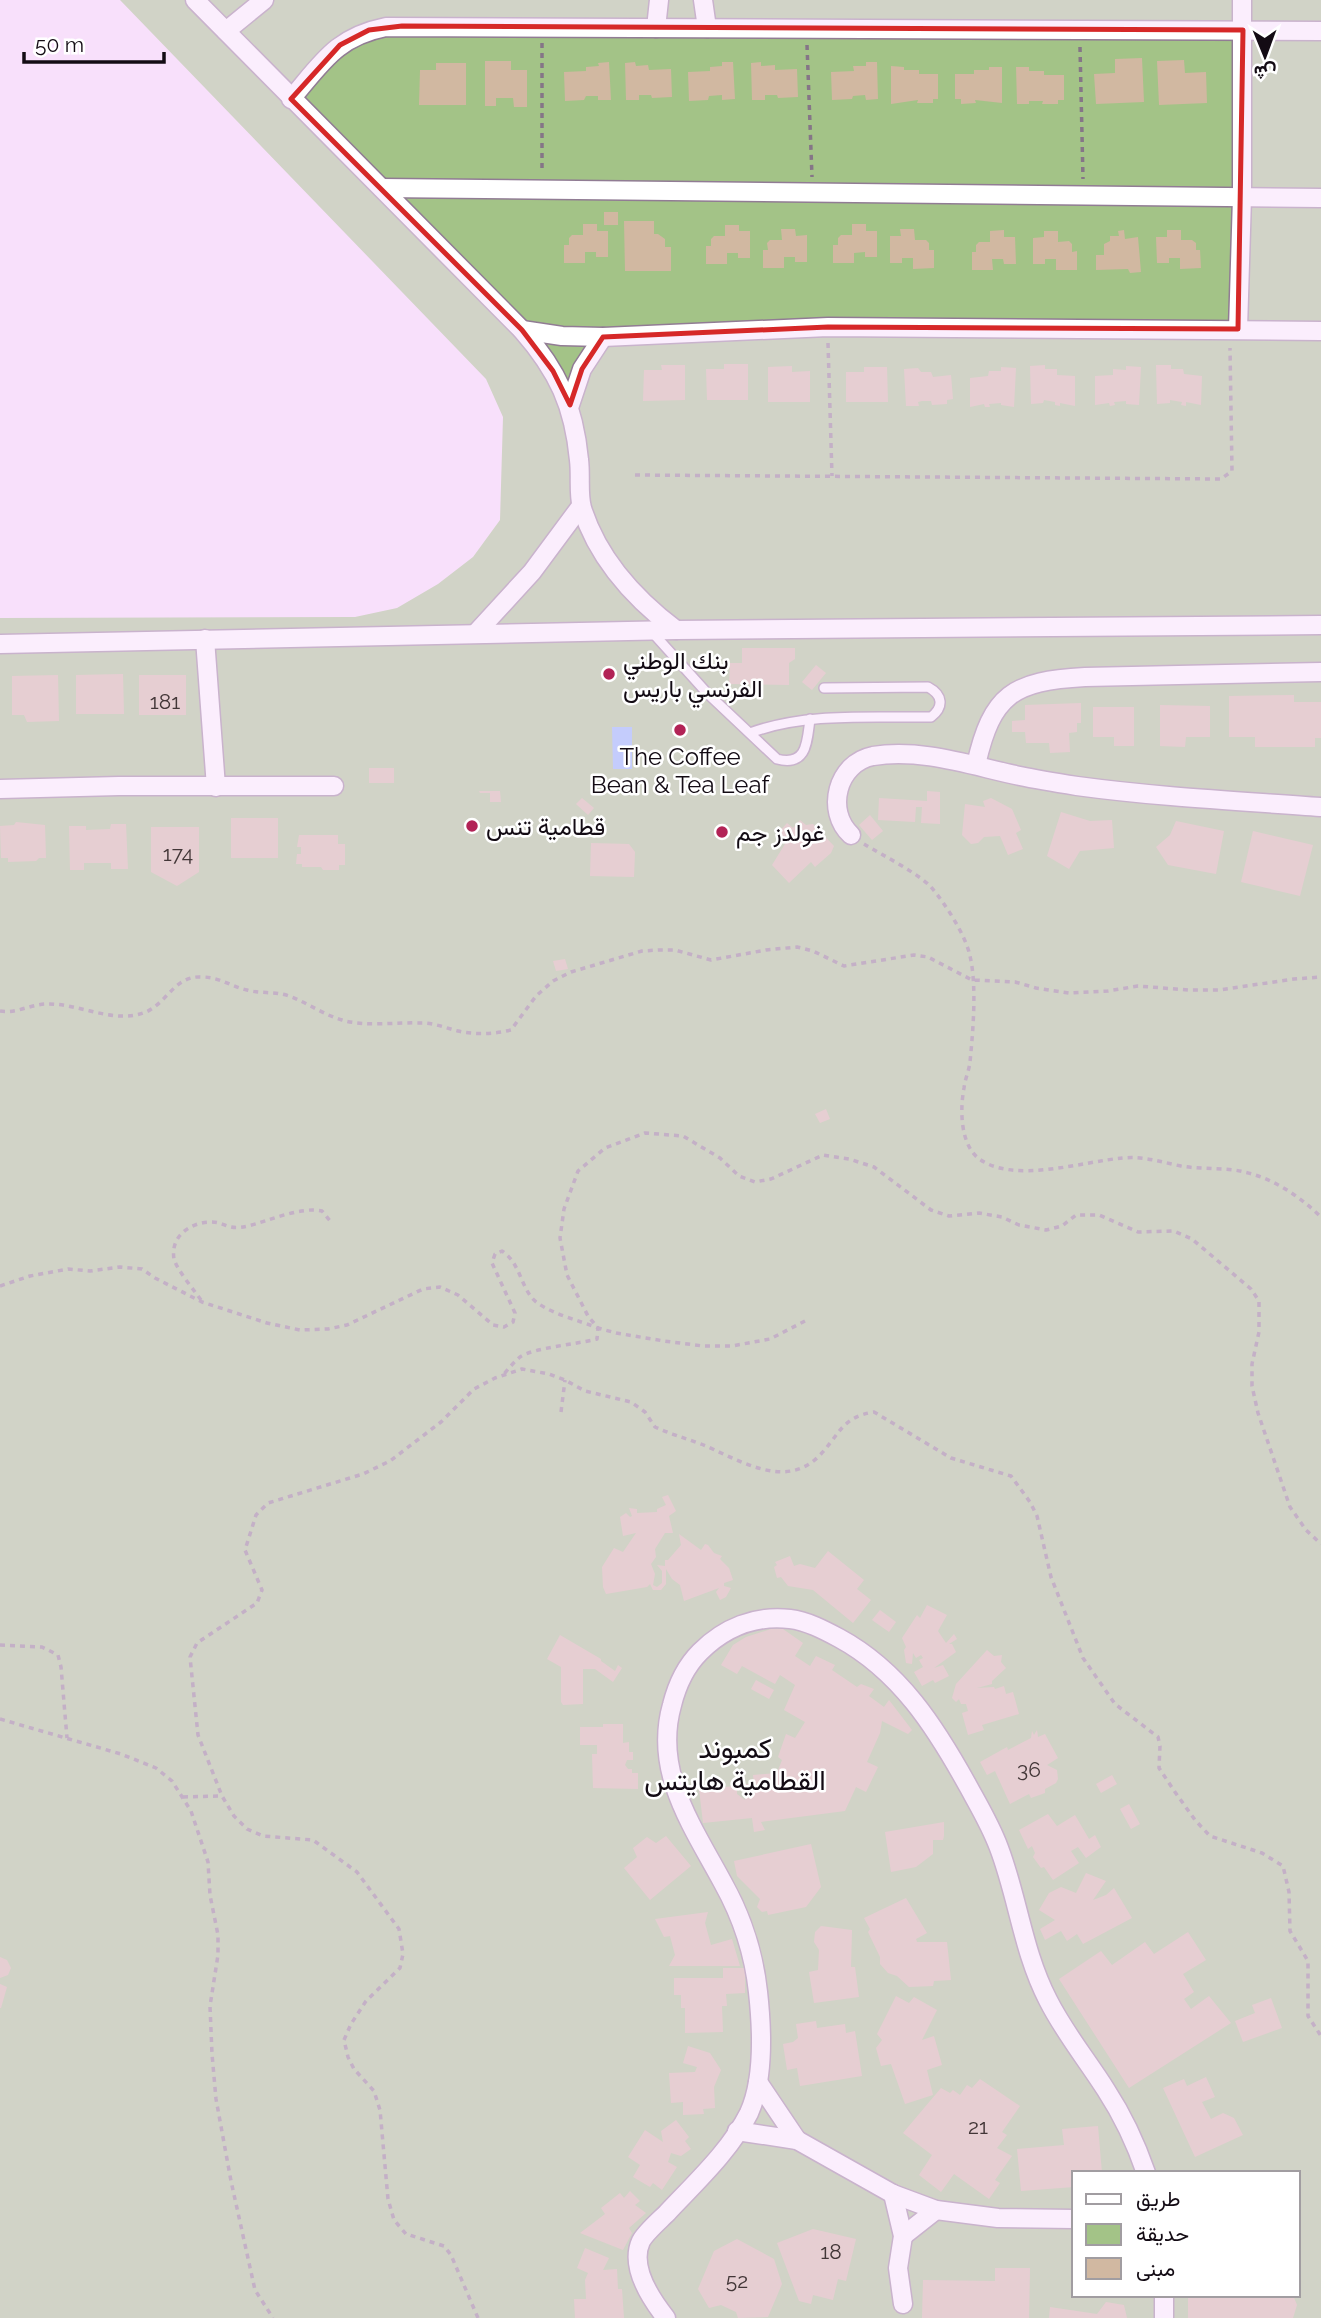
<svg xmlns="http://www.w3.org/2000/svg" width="1321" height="2318" viewBox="0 0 1321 2318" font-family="Raleway,Vazirmatn,sans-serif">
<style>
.green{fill:#a3c387;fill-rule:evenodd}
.water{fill:#85b4fc}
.building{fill:#d1b8a1}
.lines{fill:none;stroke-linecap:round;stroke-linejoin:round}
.lane-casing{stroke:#917c94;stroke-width:12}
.street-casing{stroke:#917c94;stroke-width:21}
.path{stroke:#857587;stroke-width:3.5;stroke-dasharray:5 5;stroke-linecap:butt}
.lane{stroke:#fff;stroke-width:9}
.street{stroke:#fff;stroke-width:18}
.marked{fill:none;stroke:#d62828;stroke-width:5;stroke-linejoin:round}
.poi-dot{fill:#b22356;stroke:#fff;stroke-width:2.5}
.labels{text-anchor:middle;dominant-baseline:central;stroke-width:5;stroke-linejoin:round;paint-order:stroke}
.number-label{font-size:21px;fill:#423637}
.poi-label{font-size:24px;fill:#130b14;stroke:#fff;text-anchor:start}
.quarter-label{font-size:28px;fill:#130b14;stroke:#fff}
</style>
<rect width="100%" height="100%" fill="#f8e0fb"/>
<path class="green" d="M120,0H1321V2318H0V618L355,617L397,608L438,584L473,557L500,520L503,417L486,379ZM1074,2173H1298V2295H1074Z"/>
<path class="water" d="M612,727H632V769H613Z"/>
<g class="building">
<path d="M1142,58L1144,102L1096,104L1094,74L1115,73V59Z"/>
<path d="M1184,60L1185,73L1206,72L1207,103L1159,105L1157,61Z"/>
<path d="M485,61H511V70H527V107H514L513,98H496V106H485Z"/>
<path d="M609,62L611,100H598V96H586L584,100L565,101L564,72L586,71V67L599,66L598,63Z"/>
<path d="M635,62L636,66L648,65L649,70L671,69L672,97L652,98L651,95H639V100H626L625,63Z"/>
<path d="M722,62H733L735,99L722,100V95L709,96L708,100L689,101L688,72L710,71V67L722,66Z"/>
<path d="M761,62V66L775,65V70L797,69L798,97L778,98L777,95H765V100H752L751,63Z"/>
<path d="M866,62H877L878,99L866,100L865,95L853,96L852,99L832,100L831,72L854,71L853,66H866Z"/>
<path d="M436,63H466V105H419L420,70H436Z"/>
<path d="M891,66L904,67V70H919V74H938V99H933V103H917L918,100L891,104Z"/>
<path d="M989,67H1002V103L975,100L976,103L961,104V99H955V74H974V70H989Z"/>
<path d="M1016,67H1029V71H1044V75H1064V100H1058V104H1042L1043,101H1029V104H1017Z"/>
<rect x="604" y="212" width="14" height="13"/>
<path d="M624,221H654V234H658L665,239V247H671V271H625Z"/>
<path d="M583,224H597V231H608V257H596V252H585V263H564V245H569V238L572,235H583Z"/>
<path d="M852,224H866V231H877V257H865V252L854,253V263H833V245H838V238L841,235H852Z"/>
<path d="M725,225H739V231H750V258H738V253H727V264H706V246H711V239L714,236H725Z"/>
<path d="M781,229H795L796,236L807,235V262H795V257H784V268H763V250H768L767,243L770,240H782Z"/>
<path d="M900,229H914L915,240H926L929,243V250H934V268L913,269V258H902V263H890V236H901Z"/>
<path d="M1004,230V237H1015L1016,264H1004L1003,259H992L993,270H972V252H976V245L979,242H990V231Z"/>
<path d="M1124,230L1125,239L1138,237L1141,272L1130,273L1128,269L1096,270V255H1104V244L1110,241V236H1119L1118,231Z"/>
<path d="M1167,230H1181V240H1192L1196,243V250H1200L1201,268L1180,269V258H1169V263H1157L1156,237H1167Z"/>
<path d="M1044,231H1058V242L1069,241L1072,244V252L1077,251V270H1056V259H1045V264H1033V238L1044,237Z"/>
<path d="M724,364H748V400H707L706,369H724Z"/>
<path d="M661,365H685V400L643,401L644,370H662Z"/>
<path d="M1045,365V369H1057V375L1075,376V406L1060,403V406L1055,405V402L1044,400L1043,403L1031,404L1030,366Z"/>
<path d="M1156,365H1171V369H1183L1184,374L1202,376L1201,405L1186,402V406L1181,405L1182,402L1170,400V403L1157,404Z"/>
<path d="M792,366V372L810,371V402H768V367Z"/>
<path d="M1126,366L1141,367L1139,405L1126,404V401L1114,402L1115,405L1110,406L1109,403L1095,405V376L1113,375V369L1126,370Z"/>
<path d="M864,367H887L888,402H846V372H864Z"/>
<path d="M1001,367L1016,368L1014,407L1001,405V403L989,404L990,407H985L984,404L970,407V378L988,376L989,371H1001Z"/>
<path d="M918,368L921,372H931L933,377L951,375L953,399L947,400V404L932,405L931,401H922L918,402L919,406H906L904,369Z"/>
<path d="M742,648H795V659L789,663V685L729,684L730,663H742Z"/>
<path d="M816,665L826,673L812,690L802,682Z"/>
<path d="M123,674L124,714H76V675Z"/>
<path d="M58,675L59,721L27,722L24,715H12V676Z"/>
<rect x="139" y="675" width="47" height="40"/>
<path d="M1294,695V702H1321V738H1315V747H1255V737H1229V696Z"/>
<path d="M1081,703V723H1077V732L1069,733L1070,752L1050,753L1049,743H1026L1025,732H1012V721L1025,720V705Z"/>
<path d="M1160,705L1210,706V737H1186L1185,747L1160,746Z"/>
<path d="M1093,707H1134V746H1114V737H1093Z"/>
<rect x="369" y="768" width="25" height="15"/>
<path d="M479,791H500L501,802H490V793H480Z"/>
<path d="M927,791L940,792V824L921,823L922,807H916L915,822L878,820L879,798L927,801Z"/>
<path d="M582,798L594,808L588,815L576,804Z"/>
<path d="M991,798L1012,809L1021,830L1016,833L1023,849L1008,855L1000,836L984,837L978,843L971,844L962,835L965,804L985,807L983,801Z"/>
<path d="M1061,812L1090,821L1112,820L1114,848L1080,851L1069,869L1047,856Z"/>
<path d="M870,815L883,831L872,840L859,825Z"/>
<rect x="231" y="818" width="47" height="40"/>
<path d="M800,820L806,825L813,824L834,846L831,853L815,867L811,862L789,883L772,865L785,844L779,832L787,823L793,828Z"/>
<path d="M1176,821L1224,831L1216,874L1168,865L1156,847L1170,835Z"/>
<path d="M16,822L45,825L46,858H39L36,861L8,862V858H1L0,826L14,825Z"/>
<path d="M111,824H126L128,869H111V863H84V870H70L69,826H86V830L110,829Z"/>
<path d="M151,827H199V872L177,886L151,872Z"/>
<path d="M1253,831L1313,845L1300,896L1241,882Z"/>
<path d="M299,835H338V844H345V865H339V870H323L321,867H302V864H296L297,854H301V847H297Z"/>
<path d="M591,843L629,844L635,852L634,877L590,876Z"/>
<path d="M565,959L568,969L556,971L553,961Z"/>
<path d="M826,1109L830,1119L820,1123L815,1114Z"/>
<path d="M668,1495L676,1511L669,1516L673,1533H665L655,1549L656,1557L651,1564L655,1574L653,1585L657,1587L662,1583V1571L657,1565L665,1566V1560H668L681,1545L679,1534L701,1550L705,1544L708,1545L714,1553L722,1556L720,1559L729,1568L733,1580L724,1583V1586L731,1588L726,1597L720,1600L716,1592L719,1588L684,1601L680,1585L672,1579L666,1569V1584L661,1590H653L650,1584L647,1587L606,1594L603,1587L602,1567L614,1548L623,1552L636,1533L623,1536L620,1517L626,1513L630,1517L632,1516L629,1508L637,1509V1513L657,1512V1509L666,1505L662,1497Z"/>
<path d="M828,1551L864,1580L857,1589L871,1600L853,1623L813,1590L788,1586L781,1577L777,1578L774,1567L777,1565L775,1562L790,1556L794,1566L800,1564L815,1568Z"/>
<path d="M927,1605L947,1615L938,1631L946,1643L954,1634L957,1639L949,1644H952L956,1652L934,1668L943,1665L949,1676L935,1683L933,1680L922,1686L914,1672L923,1667L919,1660L923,1658L921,1655L916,1658L913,1653L912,1664L906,1663L904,1650L906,1647L902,1638L917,1615L920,1618Z"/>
<path d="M880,1610L896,1622L889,1632L872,1620Z"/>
<path d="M771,1629H783L803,1643L795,1656L810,1666L816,1656L835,1665L832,1670L857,1687L861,1684L874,1689L869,1696L884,1707L889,1700L912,1730L908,1734L882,1721L880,1733L867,1762L878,1767L866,1792L856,1787L845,1811L761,1822L765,1830L754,1832L752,1818L703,1823L699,1789L737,1786V1794L745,1800L744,1784H754L753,1775L777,1773L782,1760L778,1757L786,1734L795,1738L805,1722L784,1710L795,1685L780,1675L775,1684L742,1666L737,1674L721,1665L733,1645L746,1637Z"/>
<path d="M560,1635L601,1659V1661L615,1671L618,1665L622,1668L613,1682L595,1669H583V1704L563,1705L561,1702V1667L547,1659Z"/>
<path d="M987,1650L994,1656L1002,1655L1001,1662L1006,1668L992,1681V1684L977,1688L994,1687L995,1689L1004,1686L1006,1694L1013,1692L1019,1714L982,1725L984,1730L968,1735L962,1713L968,1711L966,1704H961L959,1699L956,1702L952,1698L956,1684Z"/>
<path d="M756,1680L774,1690L769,1699L751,1689Z"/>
<path d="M603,1724H623V1743L629,1742V1752H633V1760H627L625,1765L628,1769H632V1773H638V1789L593,1788L592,1754H597V1745H580V1727H603Z"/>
<path d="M1037,1730L1038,1737L1045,1734L1058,1758L1047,1765L1057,1770L1058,1779L1056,1783L1045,1789V1793L1031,1798L1029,1794L1010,1804L995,1771L987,1775L980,1762L1007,1747L1008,1750L1031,1738L1032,1731L1034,1735Z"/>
<path d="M1112,1775L1117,1784L1101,1793L1096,1784Z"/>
<path d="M1129,1804L1140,1824L1131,1829L1120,1809Z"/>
<path d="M1048,1814L1057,1826L1075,1815L1089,1839L1095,1835L1101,1847L1086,1858L1078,1847L1071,1851L1079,1863L1053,1880L1044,1867L1041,1868L1033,1857L1035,1853L1032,1846L1028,1849L1019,1830Z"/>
<path d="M944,1822V1836L943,1840H933V1854L916,1867L891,1872L885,1832Z"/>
<path d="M666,1836L691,1866L650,1900L624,1868L637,1857L633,1848L647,1837L656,1843Z"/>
<path d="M811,1844L821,1887L806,1907L768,1915L767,1911L762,1912L757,1907L760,1899L737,1876L734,1861Z"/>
<path d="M1086,1873L1106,1881L1093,1900L1106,1895L1114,1888L1132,1918L1083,1944L1077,1934L1067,1941L1061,1931L1045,1940L1040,1929L1055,1920L1039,1910L1049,1893L1061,1887L1076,1893Z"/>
<path d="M906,1898L927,1933L916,1939L917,1942H947L951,1980L934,1981L933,1986L909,1987L897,1976L888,1973L880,1964V1957L868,1932L870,1929L864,1918Z"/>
<path d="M708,1912L705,1923L711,1945L732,1939L740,1966H669L675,1955L670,1936L664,1937L655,1919Z"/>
<path d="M821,1926L852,1930L851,1967H855L859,1997L814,2003L809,1972L818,1970L819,1950L814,1942L815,1932Z"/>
<path d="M1188,1932L1206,1960L1183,1974L1194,1992L1184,1999L1191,2009L1209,1996L1231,2023L1129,2088L1059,1979L1101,1951L1112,1965L1145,1942L1154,1954Z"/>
<path d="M0,1957L7,1960L11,1968L8,1975L0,1978Z"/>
<path d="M723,1968H745V1993L726,1994L727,2006H722L723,2032L685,2033V2008H681V1995H674V1978H723Z"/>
<path d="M0,1984L7,1987L1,2008H0Z"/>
<path d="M896,1996L909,2003L914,1997L937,2010L922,2040L934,2036L942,2065L927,2070L933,2095L905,2104L891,2064L881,2066L876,2048L882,2040L877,2034Z"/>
<path d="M1271,1998L1282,2028L1243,2042L1235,2021L1255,2013L1252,2005Z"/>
<path d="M816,2021L817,2028L845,2024L846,2033L855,2031L862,2076L800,2086L797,2068L787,2070L783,2044L793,2042L798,2038L796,2024Z"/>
<path d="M688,2046L710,2053L721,2070L714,2087L715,2108L703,2109L704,2114L683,2115V2102L671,2103L669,2073L695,2072L697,2067L683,2063Z"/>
<path d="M1206,2077L1215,2097L1202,2102L1211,2119L1223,2113L1234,2118L1243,2135L1195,2157L1163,2088L1184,2079L1187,2086Z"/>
<path d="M980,2079L1020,2106L1002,2132L1007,2135L997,2148L1012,2156L995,2180L1000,2183L989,2199L954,2174L941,2192L919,2175L932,2155L903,2133L941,2088L950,2093L953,2090L960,2095L967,2085L972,2088Z"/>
<path d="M676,2120L689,2137L685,2141L691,2149L681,2156L671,2153L668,2162L677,2167L662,2190L653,2183L650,2187L633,2177L640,2165L628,2157L645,2130L663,2142L661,2131Z"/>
<path d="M1098,2126L1102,2173H1074V2187L1021,2191L1017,2149L1064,2145L1062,2129Z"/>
<path d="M630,2191L640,2201L635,2205L646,2213L629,2228L632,2233L623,2250L580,2233L605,2214L601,2208L620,2193L624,2198Z"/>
<path d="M813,2229L856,2239L846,2281L838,2279L833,2300L813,2295L811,2304L799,2301L777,2243Z"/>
<path d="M737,2239L774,2259L782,2284L768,2317L738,2318L736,2312L721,2305L709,2308L698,2289L714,2251Z"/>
<path d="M585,2248L609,2258L603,2270L617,2269L618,2289H622L624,2318H575L574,2299H586L585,2280L588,2273L577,2268Z"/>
<path d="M995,2268H1030L1029,2318H922L923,2280L995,2281Z"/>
<path d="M1188,2295H1293L1297,2305L1293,2318H1188Z"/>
<path d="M1106,2302L1124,2305L1127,2318H1049L1050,2307L1097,2314Z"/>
</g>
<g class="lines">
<g class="lane-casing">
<g id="lane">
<path d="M652,632L707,693L777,759C808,767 807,740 810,719"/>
<path d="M750,733C806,712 871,718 931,717C944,707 943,695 928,687L824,688"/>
</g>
</g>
<g class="street-casing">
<g id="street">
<path d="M195,0L522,330C558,371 574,406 579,460C581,475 578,494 582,508C598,559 635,599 676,630"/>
<path d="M703,0L707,28"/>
<path d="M656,28L659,0"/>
<path d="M226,31L264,0"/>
<path d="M291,99C322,63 336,37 386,27L1321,31"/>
<path d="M382,188L1321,198"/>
<path d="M1238,329L1242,197V0"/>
<path d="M522,330L562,336L603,337L828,327L1321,331"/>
<path d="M570,405L582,369L603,337"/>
<path d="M476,633L532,572L581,506"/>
<path d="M205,639L216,787"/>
<path d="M0,644L676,630L1321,625"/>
<path d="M976,765C992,694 1013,681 1085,677L1321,672"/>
<path d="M0,789L119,786H334"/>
<path d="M851,835C825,811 837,763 873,756C922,748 972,766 1020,776C1039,780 1058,783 1077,786C1158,797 1240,801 1321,807"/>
<path d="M758,2082L797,2140"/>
<path d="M737,2131L797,2140L893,2194L936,2210L998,2218L1074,2219"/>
<path d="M893,2194L903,2236L898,2268L903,2304"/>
<path d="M903,2236L936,2210"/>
<path d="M666,2318C651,2299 629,2267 641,2241C646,2232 659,2221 667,2213C696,2182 730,2151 749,2113C764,2080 762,2028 758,1992C754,1954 742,1917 723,1883C693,1827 653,1772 672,1705C677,1685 685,1667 700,1652C724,1628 755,1615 790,1619C807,1621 824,1630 839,1638C900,1671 936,1728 968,1786C979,1806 991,1826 999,1848C1018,1898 1023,1952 1048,2000C1064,2032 1087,2060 1106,2090C1123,2116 1136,2144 1146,2173"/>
<path d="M1164,2318V2295"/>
</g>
</g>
<g class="path">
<path d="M542,43V172"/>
<path d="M807,45L812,177"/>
<path d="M1080,47L1083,179"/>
<path d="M828,343L832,476"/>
<path d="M635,475L1221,479L1232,471L1230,348"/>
<path d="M864,844C882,855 918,873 931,887C945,903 966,936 970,956C977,986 973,1031 970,1062C969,1071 965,1079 964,1088C960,1109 960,1143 978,1158C1013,1185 1084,1161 1123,1158C1144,1156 1161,1162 1181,1166C1198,1169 1216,1168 1234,1170C1268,1175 1296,1193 1321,1217"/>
<path d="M0,1011C16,1014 31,1004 47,1004C79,1003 114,1025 146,1012C168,1002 175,975 202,977C220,977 232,987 247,990C261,994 275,991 289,996C308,1003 324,1015 342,1020C364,1027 398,1022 422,1023C434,1023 446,1028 458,1031C475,1035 494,1034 511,1030L536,996L553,981L571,972L642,951L659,950H675L711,960L766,950L797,947L813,951L844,966L914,955L928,957L972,980L1015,982L1036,988L1069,993L1108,991L1138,986L1188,990H1219L1294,979L1321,977"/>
<path d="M0,1286L30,1276L68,1269L90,1271L120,1267L142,1269L155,1278L202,1302L267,1323L300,1330L328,1329L347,1325L423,1289L440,1287L458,1295L493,1325L504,1327L513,1322L515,1313L492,1263L495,1254L502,1251C519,1262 520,1283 532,1298C544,1312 581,1321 598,1328L597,1339C578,1344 532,1348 520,1357C514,1362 509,1368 504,1374"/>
<path d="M201,1300C194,1290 177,1270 174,1259C170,1236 191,1222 211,1222C226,1222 227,1231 248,1226C268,1221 302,1206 322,1211L331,1222"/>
<path d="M805,1321L770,1339L732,1346H703L664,1341L616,1333L598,1328L588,1316L567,1275L560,1238L564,1209L578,1171L605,1148L645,1133L683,1136L720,1158L739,1176L755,1182L771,1179L823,1155L849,1159L874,1167L931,1210L949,1216L979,1213L1002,1217L1019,1225L1046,1230L1062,1226L1076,1215H1099L1138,1232L1174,1231L1192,1239L1251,1289L1259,1301V1332L1252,1364V1386L1258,1413L1290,1507L1306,1530L1321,1544"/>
<path d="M561,1412L565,1380"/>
<path d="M0,1645L42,1647L58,1655L61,1667L67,1738"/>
<path d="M0,1719L121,1754L156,1768L172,1781L191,1811L208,1862L210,1895L218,1935V1955L210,2006L212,2054L216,2099L231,2181L255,2290L273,2318"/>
<path d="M183,1797L222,1796"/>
<path d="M478,2318L451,2255L444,2246L406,2234L394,2220L388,2199L380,2110L374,2091L354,2069L348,2057L344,2040L351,2024L366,2001L400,1968L403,1954L399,1929L357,1872L313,1840L263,1836L247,1829L234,1816L222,1796L198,1735L190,1657L197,1643L257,1603L262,1590L245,1550L256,1515L268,1503L363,1474L390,1461L441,1422L474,1389L495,1378L522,1369L549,1374L565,1380L585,1391L631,1402L645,1412L655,1427C670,1434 685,1438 701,1444C736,1458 782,1490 817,1458C839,1437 840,1417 874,1412L951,1458L1011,1476L1030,1502L1037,1516L1051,1577L1083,1658L1115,1704L1158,1737L1160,1746L1159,1768L1175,1792L1195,1820L1210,1836L1262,1853L1283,1866L1289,1892L1290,1931L1308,1961V2016L1321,2036"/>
</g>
<use href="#lane" class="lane"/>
<use href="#street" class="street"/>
</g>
<path d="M0 0H1321V2318H0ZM402,26L1243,30L1238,329L828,327L603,337L582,369L570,405L553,371L522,330L291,99L340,45L369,30Z" fill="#f8e0fb" fill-opacity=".55" fill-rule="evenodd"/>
<path class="marked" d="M402,26L1243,30L1238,329L828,327L603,337L582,369L570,405L553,371L522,330L291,99L340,45L369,30Z"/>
<g class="poi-dot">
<circle cx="609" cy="674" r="7"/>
<circle cx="680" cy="730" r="7"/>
<circle cx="472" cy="826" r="7"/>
<circle cx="722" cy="832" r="7"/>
</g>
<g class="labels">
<g class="number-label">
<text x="165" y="701">181</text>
<text x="178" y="853">174</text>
<text x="1029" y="1769">36</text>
<text x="978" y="2126">21</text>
<text x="831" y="2251">18</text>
<text x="737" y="2280">52</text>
</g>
<g class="poi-label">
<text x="623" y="660">بنك الوطني<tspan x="623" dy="28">الفرنسي باريس</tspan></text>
<text x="680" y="756" text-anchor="middle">The Coffee<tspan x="680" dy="28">Bean &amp; Tea Leaf</tspan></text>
<text x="486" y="826">قطامية تنس</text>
<text x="736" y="832">غولدز جم</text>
</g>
<g class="quarter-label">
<text x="735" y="1748">كمبوند<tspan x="735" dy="32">القطامية هايتس</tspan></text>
</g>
</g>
<rect x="1072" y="2171" width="228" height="126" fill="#ffffff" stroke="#a19da1" stroke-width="2"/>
<rect x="1086" y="2194" width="35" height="10" fill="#ffffff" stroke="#a19da1" stroke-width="2"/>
<text x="1136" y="2206" font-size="21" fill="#130b14">طريق</text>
<rect x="1086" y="2224" width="35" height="21" fill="#a3c387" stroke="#a19da1" stroke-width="2"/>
<text x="1136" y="2241" font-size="21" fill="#130b14">حديقة</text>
<rect x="1086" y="2258" width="35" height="21" fill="#d1b8a1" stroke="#a19da1" stroke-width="2"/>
<text x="1136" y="2276" font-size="21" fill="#130b14">مبنى</text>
<g transform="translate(1265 56) rotate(179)" stroke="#ffffff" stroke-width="5" paint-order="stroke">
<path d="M0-5L12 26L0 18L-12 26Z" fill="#130b14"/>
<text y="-10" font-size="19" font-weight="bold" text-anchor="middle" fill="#130b14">ش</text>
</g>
<path d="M24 52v10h140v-10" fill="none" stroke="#130b14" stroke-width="3.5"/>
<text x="35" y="52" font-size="21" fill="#130b14" stroke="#ffffff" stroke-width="5" paint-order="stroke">50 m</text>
</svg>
